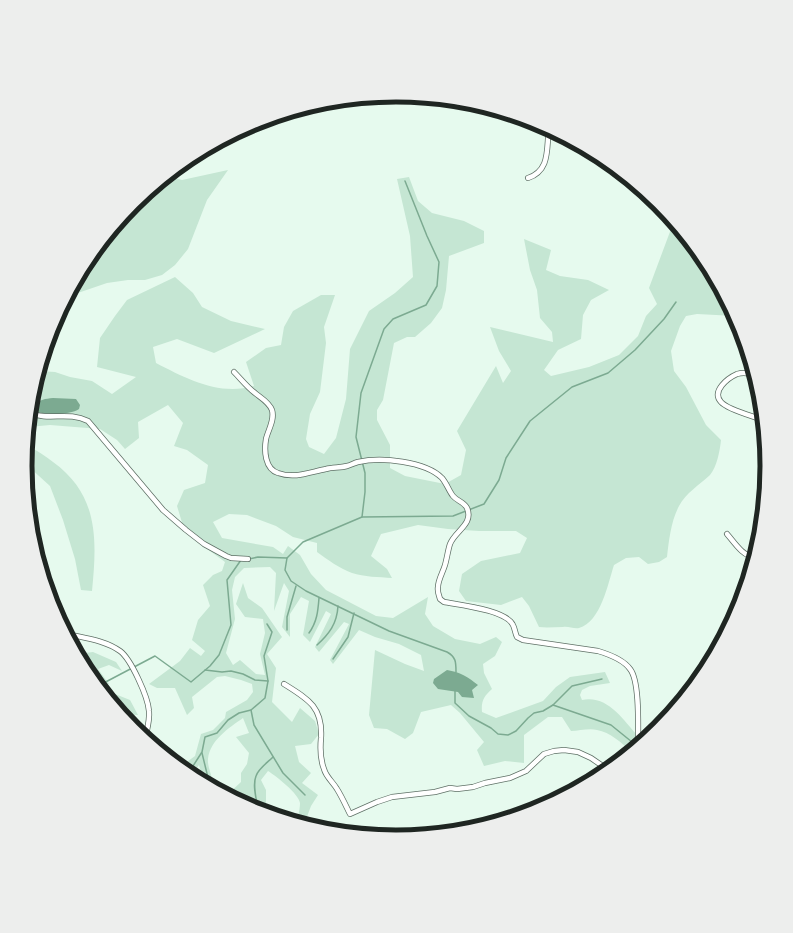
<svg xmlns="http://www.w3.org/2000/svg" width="793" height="933" viewBox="0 0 793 933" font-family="'IBM Plex Sans',sans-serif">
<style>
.green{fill:#c5e6d3}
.water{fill:#7caa91}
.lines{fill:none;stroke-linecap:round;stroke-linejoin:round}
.stream{stroke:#7caa91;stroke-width:1.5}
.minor-casing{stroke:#5f7066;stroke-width:6}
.minor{stroke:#fff;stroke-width:4.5}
.rim{fill:none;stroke:#1f2622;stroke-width:5}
</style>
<rect width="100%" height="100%" fill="#e6faee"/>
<g class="green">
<path d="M228,170L207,200L188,249L175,265L162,275L145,280H128L107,283L69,296L88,260L134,204L167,176L182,180Z"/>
<path d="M409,177L418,201L432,213L464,221L484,231V243L449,256L446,290L442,308L431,323L415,337H407L394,343L383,400L377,410V420L390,445V468L405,476L445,484L461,475L466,450L457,431L496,366L503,383L511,371L499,351L490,327L553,342L552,332L540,318L537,290L530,270L524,239L551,250L546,270L560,276L588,280L609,290L591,300L583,315L581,339L558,350L544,370L551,376L589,367L619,355L638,336L646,316L657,304L649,288L674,221L706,260L735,316L697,314L686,316L680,326L671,351L674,371L686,387L706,425L721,440C720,450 717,467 710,475C699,485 686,493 679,506C671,521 669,540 667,557L659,562L648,564L639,557L626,558L614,565C608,583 601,622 579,628C574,629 568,626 563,627C555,627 547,628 539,627L529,606L522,597L501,605L466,601L459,591L462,574L481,561L520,553L527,538L516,531H479L448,529L418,525L381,534L371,556L387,569L392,578C379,577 364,577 352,573C339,568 328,560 317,552V543L293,537L276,526L247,515L229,514L213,522L222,538L273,547L283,554L288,546L300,555L311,574L326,590L376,616L393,618L428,597L425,614L433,626L455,639L480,644L496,637L502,642L495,656L483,664L484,673L492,689C484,696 481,701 482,712L496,718L543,701L556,687L570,677L605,672L610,683L590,686L582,690L580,695L582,700C608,695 622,719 638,736L637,747L631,752C622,743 610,732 597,730C589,728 579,731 571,731L562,717H548L524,735V763L505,761L484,766L477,750L484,742L460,713L451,705L421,712L413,733L405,739L387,729L374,728L369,715L375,650L405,664L424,671L421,655L399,644L375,637L359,630L333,664L330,660L349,624L344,622L319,652L315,647L331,614L326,611L310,642L303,635L309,601L301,597L290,614V637L282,627L289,591L284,583L274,611L276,573L270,567L244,568L235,577L232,590L235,619L226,653L233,665L240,660L256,674L265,675L260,654L265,633L263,619L245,617L236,604L243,583L248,598L262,608L282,637L267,654L276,668L272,702L292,722L300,708L315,721L319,734L311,744L295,746L299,762L311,773L302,783L318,795L311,806L305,822L298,816C299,813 300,807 300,803C299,794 276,776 268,771L261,780L266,790V813L254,810L227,795L241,782V773L247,764L249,753L236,737L249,733L243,718C229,728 210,740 208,759C207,768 214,777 212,787L204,783L199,765L193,774L190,775L180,767L195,756L201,734L213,730L225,718L226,712L247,700L253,692L252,684L241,680L225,676L217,677L192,697L194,708L187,715L175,688H157L149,684L180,661L190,648L201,656L205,651L192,640L198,620L210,606L203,585L213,575L222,571L225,562L206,548L184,529L177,506L184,490L205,483L208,465L187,450L174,446L183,423L168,405L138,422L139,438L125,449L117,440L100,429L50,425L29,427L32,394L39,371L55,372L70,377L92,381L112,394L136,377L97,367L100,338L115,316L127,300L175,277L193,293L202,307L231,321L265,329L214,353L177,339L153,347L156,363C187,379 219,396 254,386L246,362L266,348L281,345L284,327L293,311L321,295H335L324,327L326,343L320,392L310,414L306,439L309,447L324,454L336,438L346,399L350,349L369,311L395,293L413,277L410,236L397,179Z"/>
<path d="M27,446C37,450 45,456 53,462C99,495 97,540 92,591L81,590L75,559L63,520L50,486L28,466L25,465Z"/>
<path d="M93,652L116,662L122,671L109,665L98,669L109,684L100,687L77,654Z"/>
<path d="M100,688L130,700L138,715L121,714Z"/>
</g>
<g class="water">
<path d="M53,398L76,399L80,405L79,409C71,415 47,415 38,412L35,405C40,399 45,399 53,398Z"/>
<path d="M447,670C460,672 468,677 478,685L472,690L474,698L462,697L458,692L438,689L433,683L434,679Z"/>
</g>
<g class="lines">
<g class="stream">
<path d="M362,517L365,492V473L356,437L361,393L384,329L393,319L426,305L437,286L439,262L427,236L405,181"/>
<path d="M287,558L303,542L362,517L453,516L484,504L499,480L506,458L530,421L572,387L608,373L635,350L664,319L676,302"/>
<path d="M249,559L258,557L287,558L285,570L291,581L306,591L389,631L447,652C456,657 456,662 456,672"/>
<path d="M267,624L272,632L264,656L268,681"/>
<path d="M287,630V617L296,586"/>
<path d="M309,633C317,622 318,611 319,598"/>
<path d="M317,645C329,634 337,624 338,606"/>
<path d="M333,659L348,637L354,613"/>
<path d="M98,686L155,656L191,682L210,666L219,655L231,625L227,580L241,560"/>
<path d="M455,690V703L469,716L491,728L498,734L508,735L516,731L528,718L534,713L543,711L553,705L611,725L632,742"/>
<path d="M553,705L572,686L602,679"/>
<path d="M251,710L254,725L283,773L305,795"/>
<path d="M202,753L210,786"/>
<path d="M184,771L193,766L202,752L205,737L217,733L228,720L239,713L251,710L265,698L268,681L255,680L243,674L231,671L222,672L205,670"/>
<path d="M258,811C257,800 252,786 256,776C258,769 268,762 273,757"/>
</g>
<g class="minor-casing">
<g id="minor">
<path d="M528,178C551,170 546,148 549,129"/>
<path d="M234,372C241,379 247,387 255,393C261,398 269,402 272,410C275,420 268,430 266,439C264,451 265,469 278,473C295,479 310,472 326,469C333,467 340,468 347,466C351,465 354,463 358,462C381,457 425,461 442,478C447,484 449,491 453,496C457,501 464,502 467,508C474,524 455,531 450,544C448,550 447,558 445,565C443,572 438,580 438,587C437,591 439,595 440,599L444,602C460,605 506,610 513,625C515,629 515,633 517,637L523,640L598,651C608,654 623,659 630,669C640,681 638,728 638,746L637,747"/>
<path d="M755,375C749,373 743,372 737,374C728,378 711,391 721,402C728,410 753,416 763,420"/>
<path d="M30,413C49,421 68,411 88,421L163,510L186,530L204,544L226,556L231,558L248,559"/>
<path d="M727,534C734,542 743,557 755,557"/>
<path d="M67,634C84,638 105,640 120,651C131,659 148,697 149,711C150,720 147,730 145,739"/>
<path d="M284,684C308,699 323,707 321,738C320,749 320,759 324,769C326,777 333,782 337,789C342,797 346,806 350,814L377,802L392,797L435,792L450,788L457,789L473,787L485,783L510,778L526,771L544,754L554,751L564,750L578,752L591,758L607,769L618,763"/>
</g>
</g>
<use href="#minor" class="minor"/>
</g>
<path d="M0 0H793V933H0ZM32 466a364 364 0 1 1 728 0a364 364 0 1 1-728 0Z" fill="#edeeed" fill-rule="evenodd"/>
<path class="rim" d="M32 466a364 364 0 1 1 728 0a364 364 0 1 1-728 0Z"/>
</svg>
